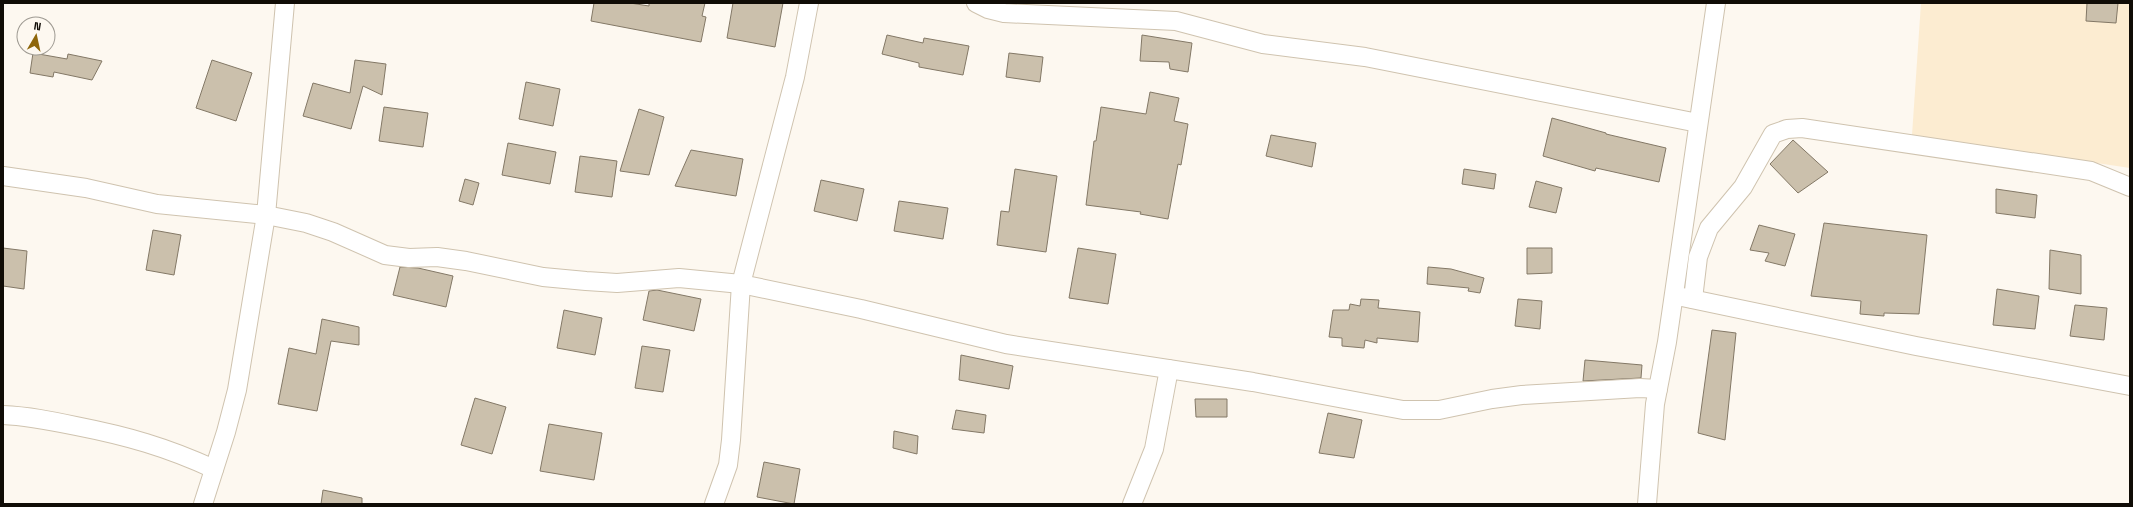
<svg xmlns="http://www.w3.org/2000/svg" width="2133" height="507" viewBox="0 0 2133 507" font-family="'Space Grotesk',sans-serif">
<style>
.built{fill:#fcecd1}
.building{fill:#cbc0ac;stroke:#837866}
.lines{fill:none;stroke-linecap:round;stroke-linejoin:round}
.street-casing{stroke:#cfc3af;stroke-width:20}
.street{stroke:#fff;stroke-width:18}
</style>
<rect width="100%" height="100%" fill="#fdf8f0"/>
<path class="built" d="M1921,3H2130V168L1912,135Z"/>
<g class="building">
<path d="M594,3H630L649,6V3H705L702,16L706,17L701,42L591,21Z"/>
<path d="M733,3H783L775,47L727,38Z"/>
<path d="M2087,3H2118L2116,23L2086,21Z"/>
<path d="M887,35L923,43L924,38L969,46L963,75L919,67V63L882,54Z"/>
<path d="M1142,35L1192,43L1188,72L1170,69L1169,62L1140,61Z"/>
<path d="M33,53L67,59L68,54L102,61L92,80L54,72L53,77L30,73Z"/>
<path d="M1009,53L1043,57L1040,82L1006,77Z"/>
<path d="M212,60L252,73L236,121L196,108Z"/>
<path d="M355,60L386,64L382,95L363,86L351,129L303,116L313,83L350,93Z"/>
<path d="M526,82L560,89L553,126L519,119Z"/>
<path d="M1150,92L1179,98L1174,121L1188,124L1181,165L1178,164L1168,219L1140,214L1141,212L1086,205L1094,141H1096L1101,107L1146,114Z"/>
<path d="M384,107L428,113L423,147L379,141Z"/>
<path d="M639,109L664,117L649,175L620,171Z"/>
<path d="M1552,118L1606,133V134L1666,148L1659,182L1596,168L1595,171L1543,156Z"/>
<path d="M1271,135L1316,143L1312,167L1266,156Z"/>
<path d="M1793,140L1828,172L1798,193L1770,164Z"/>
<path d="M508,143L556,152L550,184L502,175Z"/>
<path d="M691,150L743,159L736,196L675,186Z"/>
<path d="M580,156L617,161L612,197L575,192Z"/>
<path d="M1015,169L1057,176L1046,252L997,245L1001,211L1009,212Z"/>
<path d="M1464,169L1496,174L1494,189L1462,184Z"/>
<path d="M465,179L479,183L473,205L459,201Z"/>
<path d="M821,180L864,189L857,221L814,211Z"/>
<path d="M1536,181L1562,188L1556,213L1529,207Z"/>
<path d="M1996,189L2037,195L2035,218L1996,213Z"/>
<path d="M899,201L948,208L943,239L894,231Z"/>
<path d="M1824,223L1927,235L1919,314L1884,313V316L1860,314L1861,301L1811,296Z"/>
<path d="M1759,225L1795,234L1785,266L1765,261L1769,253L1750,250Z"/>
<path d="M153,230L181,235L174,275L146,270Z"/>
<path d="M3,248L27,251L24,289L3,286Z"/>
<path d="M1078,248L1116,254L1108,304L1069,298Z"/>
<path d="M1527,248H1552V273L1527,274Z"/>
<path d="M2050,250L2081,255V294L2049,289Z"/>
<path d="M400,267L418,268L453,276L446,307L393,295Z"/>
<path d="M1428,267L1451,269L1484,278L1480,293L1468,291L1469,288L1427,284Z"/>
<path d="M1997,289L2039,296L2035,329L1993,325Z"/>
<path d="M657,290L701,299L694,331L643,320L649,291Z"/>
<path d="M1361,299L1379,300L1378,308L1420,312L1418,342L1377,338V343L1365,340L1364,348L1342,346V338L1329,337L1333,310H1349L1350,304L1360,306Z"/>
<path d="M1518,299L1542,301L1540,329L1515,326Z"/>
<path d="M2075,305L2107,308L2104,340L2070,336Z"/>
<path d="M564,310L602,318L595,355L557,348Z"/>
<path d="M322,319L359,327V345L331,341L317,411L278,404L289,348L316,354Z"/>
<path d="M1712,330L1736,333L1725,440L1698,433Z"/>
<path d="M642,346L670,350L663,392L635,388Z"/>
<path d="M961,355L1013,366L1009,389L959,380Z"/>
<path d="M1585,360L1642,365L1641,378L1583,381Z"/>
<path d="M475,398L506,407L492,454L461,445Z"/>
<path d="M1195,399H1227V417H1196Z"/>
<path d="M956,410L986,415L984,433L952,429Z"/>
<path d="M1328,413L1362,420L1354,458L1319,453Z"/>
<path d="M549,424L602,433L594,480L540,471Z"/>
<path d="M894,431L918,436L917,454L893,448Z"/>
<path d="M764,462L800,469L794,504L757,497Z"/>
<path d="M323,490L362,498V504H321Z"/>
</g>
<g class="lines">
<g class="street-casing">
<g id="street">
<path d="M976,3L988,9L1004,13L1176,21L1263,44L1365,57L1698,123"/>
<path d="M3,176L86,188L157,204L266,215L306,223L333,232L385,255L409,258L437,257L466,261L543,277L586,281L617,283L679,278L741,284L861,309L1006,344L1253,382L1403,410H1439L1492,399L1522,395L1640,388L1658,389"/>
<path d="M1682,297L1916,346L2130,386"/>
<path d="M1693,299L1698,257L1709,228L1743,187L1773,134L1787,129L1802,128L2091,171L2130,187"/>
<path d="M3,415C28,416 52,421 76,426C127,436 166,447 214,469"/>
<path d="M203,504L226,432L237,390L266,215L285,3"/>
<path d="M714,504L728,465L731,440L741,284L795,77L809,3"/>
<path d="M1132,504L1154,449L1169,369"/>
<path d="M1647,504L1655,404L1667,342L1716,3"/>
</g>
</g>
<use href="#street" class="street"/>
</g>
<rect width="2133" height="507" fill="none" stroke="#100c06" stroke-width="8"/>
<g transform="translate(36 36) rotate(9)"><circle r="19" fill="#fdf8f0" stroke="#9e9a92"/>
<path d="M0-3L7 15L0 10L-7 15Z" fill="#8e660a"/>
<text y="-6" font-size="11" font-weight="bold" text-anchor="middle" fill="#100c06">N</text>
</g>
</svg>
